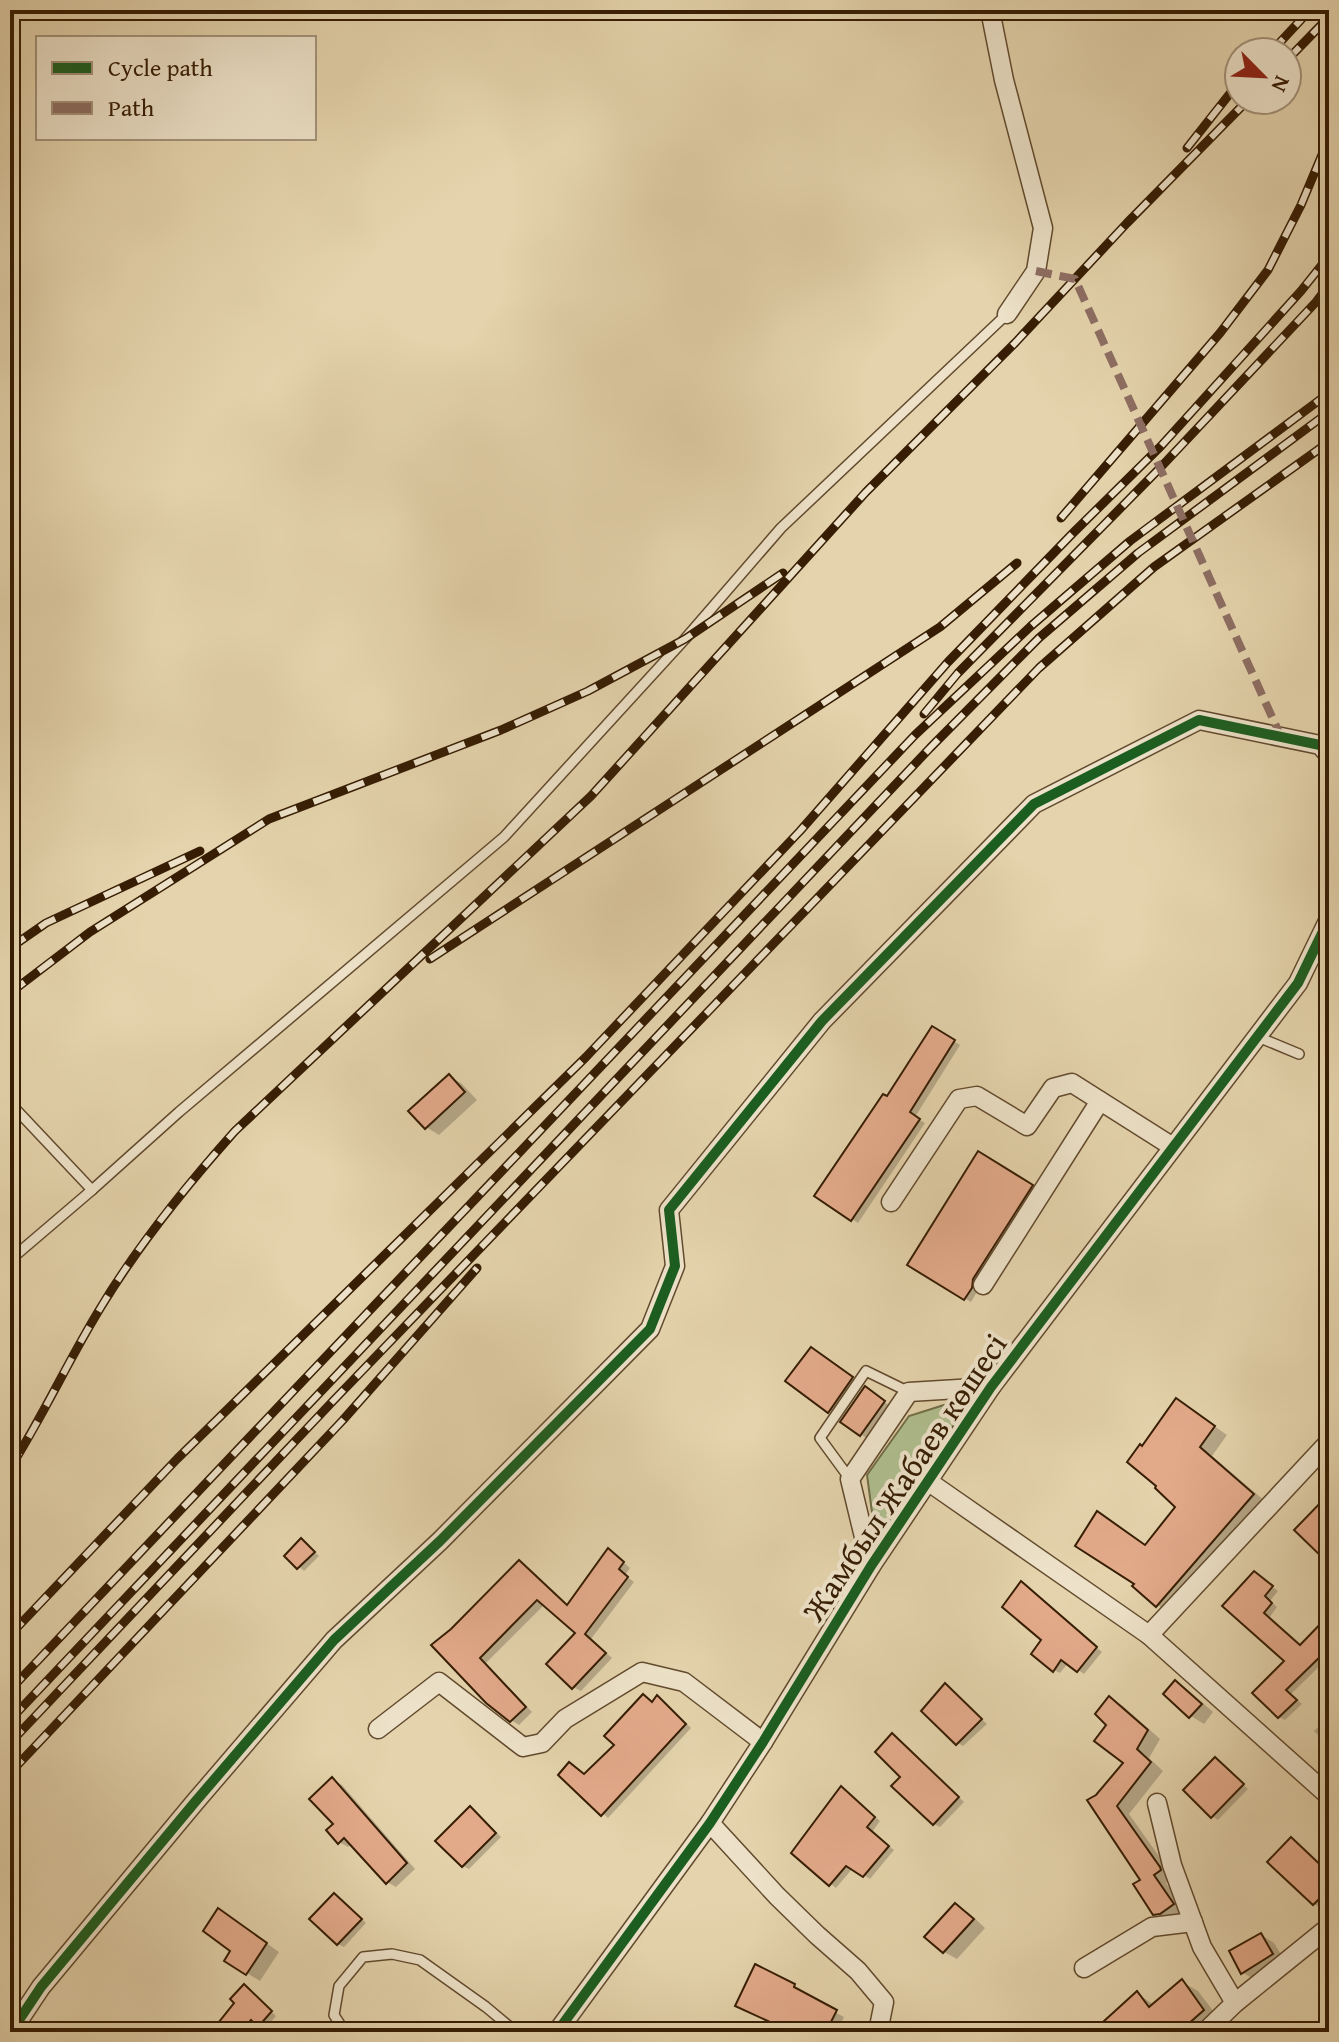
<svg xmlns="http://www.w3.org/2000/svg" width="1339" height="2042" viewBox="0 0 1339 2042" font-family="'Gentium Book Plus',serif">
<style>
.green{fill:#afbe8e;stroke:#726e48;stroke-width:2}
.shadow{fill:#0003}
.building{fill:#e3aa8a;stroke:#361d03;stroke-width:2}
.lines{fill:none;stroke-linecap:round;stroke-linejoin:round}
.service-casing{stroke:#624a2d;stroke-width:12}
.minor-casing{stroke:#624a2d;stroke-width:21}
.service{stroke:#ede2c9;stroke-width:9}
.minor{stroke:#ede2c9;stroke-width:18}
.rail-casing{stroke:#361d03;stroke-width:9}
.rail{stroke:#ede2c9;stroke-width:6;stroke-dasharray:18;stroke-linecap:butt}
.quiet{stroke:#8d6e63;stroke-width:8;stroke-dasharray:16 8;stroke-linecap:butt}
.cycleway-casing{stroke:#ede2c9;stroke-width:15}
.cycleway{stroke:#1b5e20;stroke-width:10}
.labels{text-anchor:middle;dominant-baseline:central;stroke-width:8;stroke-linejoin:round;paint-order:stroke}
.street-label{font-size:32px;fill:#361d03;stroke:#ede2c9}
</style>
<rect width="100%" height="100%" fill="#e4d3ac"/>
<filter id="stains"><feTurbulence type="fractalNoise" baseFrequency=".0025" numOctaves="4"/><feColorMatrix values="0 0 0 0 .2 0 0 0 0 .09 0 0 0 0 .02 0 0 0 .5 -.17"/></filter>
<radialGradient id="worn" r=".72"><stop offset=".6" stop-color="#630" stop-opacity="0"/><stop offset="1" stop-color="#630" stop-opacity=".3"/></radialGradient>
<path class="green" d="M944,1405L958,1421L888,1526L873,1520L867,1475L909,1416Z"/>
<g class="shadow">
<path d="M933,1029L960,1045L915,1117L925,1123L858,1223L817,1196L888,1099Z"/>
<path d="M1329,1060V1094L1322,1075Z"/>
<path d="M449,1076L462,1084L477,1100L439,1135L426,1127Z"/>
<path d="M978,1154L1037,1190L971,1302L910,1265Z"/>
<path d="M817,1353L857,1382L835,1414L788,1381Z"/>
<path d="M871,1392L890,1406L866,1438L861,1434Z"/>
<path d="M1177,1400L1227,1435L1212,1456L1266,1502L1171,1613L1157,1605L1146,1546L1178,1507Z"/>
<path d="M301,1540L319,1556L304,1571L287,1556Z"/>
<path d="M615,1555L630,1568L625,1575L634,1582L591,1639L612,1658L581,1691L573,1687L578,1633L545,1604L486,1663L532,1712L519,1725L511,1720L434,1645L520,1563L527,1567L569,1606Z"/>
<path d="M1260,1577L1278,1591L1270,1601L1277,1607L1269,1618L1301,1646L1329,1623V1657L1291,1694L1302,1704L1285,1720L1279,1717L1287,1661L1224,1605Z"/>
<path d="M1027,1587L1102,1652L1084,1674L1068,1663L1060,1673L1054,1670Z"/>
<path d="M1175,1682L1188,1690L1213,1712L1204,1724L1191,1716L1166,1694Z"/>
<path d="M946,1686L987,1724L963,1746L958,1743Z"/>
<path d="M658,1698L664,1701L691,1728L608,1818L560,1775L585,1776L617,1745Z"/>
<path d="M1110,1698L1123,1706L1160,1739L1149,1758L1163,1771L1129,1814L1173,1876L1174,1878L1166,1883L1186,1912L1169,1921L1155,1913L1142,1880L1097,1796L1126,1763L1108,1724Z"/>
<path d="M1329,1717V1746L1314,1731Z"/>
<path d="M892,1735L898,1738L964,1802L940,1827L934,1824L903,1777Z"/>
<path d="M1215,1759L1248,1789L1218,1820L1212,1816Z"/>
<path d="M333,1780L342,1785L415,1869L396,1887L387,1882L352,1844L348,1847L339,1842L336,1824Z"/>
<path d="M847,1792L880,1821L872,1832L894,1850L870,1879L853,1868L836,1888L793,1853Z"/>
<path d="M476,1812L501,1837L469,1869L463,1866Z"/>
<path d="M1292,1839L1323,1867L1329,1861V1898L1320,1907L1314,1904Z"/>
<path d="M340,1899L366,1923L344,1947L338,1944Z"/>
<path d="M956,1906L969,1913L985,1928L957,1959L944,1952Z"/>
<path d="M231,1918L279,1952L260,1981L227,1961L233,1950Z"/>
<path d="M1261,1935L1274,1943L1285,1961L1255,1980L1242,1972Z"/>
<path d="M1182,1982L1198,1991L1220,2020L1205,2032H1106L1137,1993L1154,2005Z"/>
<path d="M244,1986L276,2016L262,2032H214L237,2003Z"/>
<path d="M794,1986L802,1991L801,1994L844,2017L837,2032H791L746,2010Z"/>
</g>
<g class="building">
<path d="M932,1026L955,1040L910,1112L920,1119L851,1221L814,1196L883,1094L887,1096Z"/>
<path d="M449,1074L465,1092L425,1129L408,1111Z"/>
<path d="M978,1151L1033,1185L973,1279L972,1288L964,1300L907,1265Z"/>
<path d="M811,1347L853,1377L828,1413L785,1381Z"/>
<path d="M865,1386L885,1401L860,1436L840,1422Z"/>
<path d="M1176,1398L1215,1426L1200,1447L1254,1494L1156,1607L1132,1586L1134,1584L1075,1546L1097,1511L1145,1545L1175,1507L1155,1488L1156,1486L1127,1462L1140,1444L1142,1446Z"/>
<path d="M1329,1494V1564L1294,1530Z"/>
<path d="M301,1538L315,1552L297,1569L284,1556Z"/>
<path d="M608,1548L624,1562L619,1569L628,1577L585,1634L606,1653L572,1689L546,1664L575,1633L537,1600L480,1658L526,1707L510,1722L486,1703L431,1645L451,1629L519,1560L567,1605Z"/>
<path d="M1254,1571L1273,1586L1265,1596L1272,1603L1264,1613L1300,1645L1329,1615V1648L1286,1690L1297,1700L1278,1718L1252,1693L1284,1661L1222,1606Z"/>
<path d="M1021,1581L1097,1647L1077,1672L1061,1660L1053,1672L1031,1654L1041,1640L1002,1607Z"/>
<path d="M1175,1680L1202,1704L1189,1718L1163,1694Z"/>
<path d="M945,1683L982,1719L956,1745L921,1711Z"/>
<path d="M643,1694L652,1702L657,1695L686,1724L601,1816L558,1775L569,1762L584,1774L614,1745L604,1736Z"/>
<path d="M1109,1696L1148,1730L1137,1749L1151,1762L1117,1806L1160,1867L1161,1870L1154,1875L1174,1904L1160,1914L1153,1915L1133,1884L1140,1880L1087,1800L1096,1795L1123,1763L1094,1741L1106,1725L1095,1714Z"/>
<path d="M892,1733L959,1797L933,1825L891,1786L900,1777L875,1752Z"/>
<path d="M1215,1757L1244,1784L1211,1818L1183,1790Z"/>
<path d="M332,1777L407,1863L386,1884L344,1838L338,1844L326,1830L333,1824L309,1799Z"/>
<path d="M841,1786L875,1817L867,1827L889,1846L863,1877L846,1866L829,1886L791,1853Z"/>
<path d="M470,1806L496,1833L462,1867L435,1841Z"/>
<path d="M1291,1837L1329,1873V1889L1313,1905L1267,1862Z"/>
<path d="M334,1893L362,1919L337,1945L309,1919Z"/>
<path d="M955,1903L974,1919L943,1953L924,1937Z"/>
<path d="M218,1908L267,1943L246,1975L224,1961L230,1951L203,1931Z"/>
<path d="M1261,1933L1273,1954L1241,1974L1229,1951Z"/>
<path d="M755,1964L795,1984L794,1987L837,2010L826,2032H792L735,2006Z"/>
<path d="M1182,1979L1204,2010L1179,2032H1092L1137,1991L1149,2007Z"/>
<path d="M244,1984L272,2011L258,2027L251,2020L241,2032H211L234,2003L230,1999Z"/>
</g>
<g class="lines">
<g class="service-casing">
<g id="service">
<path d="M1258,1037L1299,1054"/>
<path d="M10,1103L92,1190"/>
<path d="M10,1260L92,1190L179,1112L504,837L685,639L781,528L1007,314"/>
<path d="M850,1479L820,1438L866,1371L909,1392"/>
<path d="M345,2032L334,2015L339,1986L363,1957L392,1954L420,1960L486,2007L516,2032"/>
</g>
</g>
<g class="minor-casing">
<g id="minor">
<path d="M990,10L1004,80L1043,228L1036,271L1007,314"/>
<path d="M891,1202L959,1099L977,1096L1027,1126L1053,1088L1072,1083L1173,1147"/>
<path d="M983,1285L1100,1101"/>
<path d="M929,1482L1149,1635L1329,1796"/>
<path d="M871,1566L850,1479L909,1392L991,1387"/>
<path d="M1149,1635L1329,1442"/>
<path d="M378,1729L439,1682L523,1747L542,1743L565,1719L642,1672L684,1682L763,1742"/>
<path d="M1157,1803L1172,1865L1202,1947L1235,2003"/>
<path d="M710,1823L777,1896L817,1935L858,1971L884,2002L878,2032"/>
<path d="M1084,1968L1152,1927L1193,1922"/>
<path d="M11,2032L41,1987L195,1802L334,1640L440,1541L650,1329L675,1266L669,1210L822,1021L1034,804L1199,720L1320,745L1329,755"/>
<path d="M557,2032L710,1823L763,1742L871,1566L991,1387L1298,983L1329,919"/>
<path d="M1205,2032L1235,2003L1329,1927"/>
</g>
</g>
<use href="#service" class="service"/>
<use href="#minor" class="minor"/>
<g class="rail-casing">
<g id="rail">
<path d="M1271,52L1310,10"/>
<path d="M1287,60L1329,17"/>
<path d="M1187,148L1239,82"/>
<path d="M1061,518L1220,333L1268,270L1301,205L1329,138"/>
<path d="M924,714L958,673L1160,468L1316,302L1329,285"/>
<path d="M10,948L46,923L200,851"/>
<path d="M430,959L940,627L1017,563"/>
<path d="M10,993L90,932L269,819L501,730L588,691L685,639L783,573"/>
<path d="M10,1468C43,1416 69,1359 101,1307C139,1244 186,1186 235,1131L591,796L866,492L1015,343L1127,223L1248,100"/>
<path d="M10,1635L177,1459L586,1057L800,831L948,662L1073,533L1161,446L1301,291L1329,256"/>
<path d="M10,1690L915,735L1031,626L1130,541L1329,393"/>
<path d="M10,1720L930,748L1039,638L1138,553L1329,412"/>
<path d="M10,1743L333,1401L1039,668L1154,567L1329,442"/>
<path d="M10,1773L343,1420L477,1268"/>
</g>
</g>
<use href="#rail" class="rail"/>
<path class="quiet" d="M1036,271L1075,279L1281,737"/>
<g class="cycleway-casing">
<g id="cycleway">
<path d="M11,2032L41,1987L195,1802L334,1640L440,1541L650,1329L675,1266L669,1210L822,1021L1034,804L1199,720L1320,745L1329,755"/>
<path d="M557,2032L710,1823L763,1742L871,1566L991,1387L1298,983L1329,919"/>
</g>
</g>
<use href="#cycleway" class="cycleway"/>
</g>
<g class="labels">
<g class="street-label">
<text transform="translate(904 1477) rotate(-56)">Жамбыл Жабаев көшесі</text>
</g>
</g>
<rect width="1339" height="2042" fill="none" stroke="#e4d3ac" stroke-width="40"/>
<rect x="12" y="12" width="1315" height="2018" fill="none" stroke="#361d03" stroke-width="4"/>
<rect x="20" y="20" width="1299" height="2002" fill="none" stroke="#361d03" stroke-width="2"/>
<rect x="36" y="36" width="280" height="104" fill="#ede2c9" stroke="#a4937a" stroke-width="2"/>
<rect x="52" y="62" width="40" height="12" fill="#1b5e20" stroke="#a4937a" stroke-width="2"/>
<text x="108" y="76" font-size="24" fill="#361d03">Cycle path</text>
<rect x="52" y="102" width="40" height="12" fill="#8d6e63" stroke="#a4937a" stroke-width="2"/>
<text x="108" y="116" font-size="24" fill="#361d03">Path</text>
<g transform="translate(1263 76) rotate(114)"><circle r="38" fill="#ede2c9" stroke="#a4937a" stroke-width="2"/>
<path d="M0-6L14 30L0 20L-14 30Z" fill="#8f2418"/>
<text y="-12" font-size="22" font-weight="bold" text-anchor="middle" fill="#361d03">N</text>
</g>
<rect width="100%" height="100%" filter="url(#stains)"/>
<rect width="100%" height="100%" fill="url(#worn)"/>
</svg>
